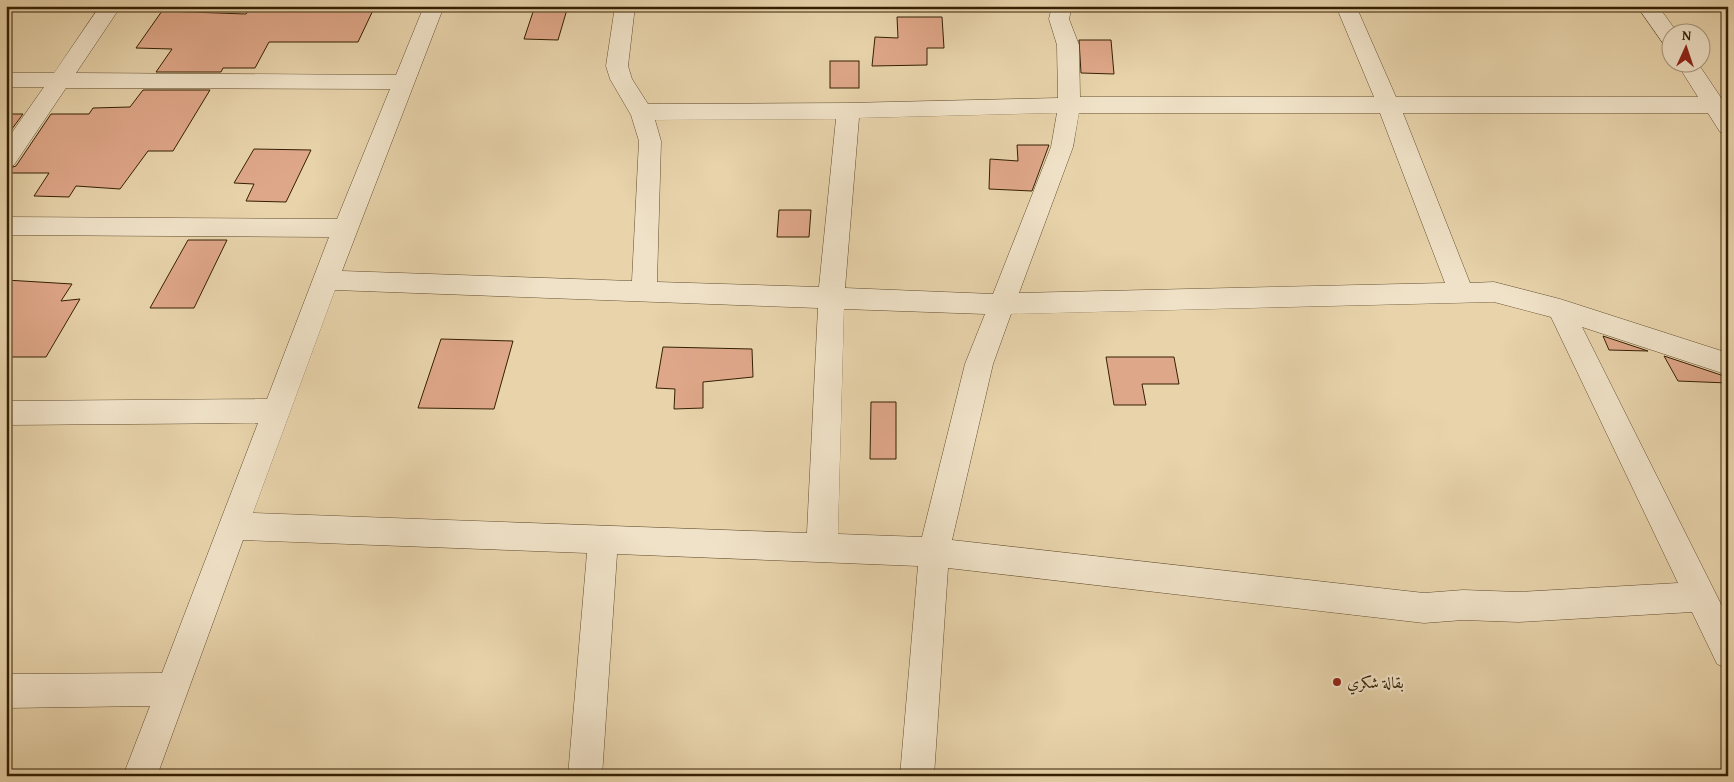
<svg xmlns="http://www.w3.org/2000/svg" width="1734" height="782" viewBox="0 0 1734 782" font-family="'Gentium Book Plus',Amiri,serif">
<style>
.building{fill:#dfa789;stroke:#342003}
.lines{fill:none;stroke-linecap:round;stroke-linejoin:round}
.minor-casing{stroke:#614d2d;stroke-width:1}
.minor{fill:#f0e2c8;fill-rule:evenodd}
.poi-dot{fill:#8f2418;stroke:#f0e2c8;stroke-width:2}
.labels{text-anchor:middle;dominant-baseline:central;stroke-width:4.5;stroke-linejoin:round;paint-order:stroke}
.poi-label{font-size:16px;fill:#342003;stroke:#f0e2c8;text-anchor:start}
</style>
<rect width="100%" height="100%" fill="#e8d3ab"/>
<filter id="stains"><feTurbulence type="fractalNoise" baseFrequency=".004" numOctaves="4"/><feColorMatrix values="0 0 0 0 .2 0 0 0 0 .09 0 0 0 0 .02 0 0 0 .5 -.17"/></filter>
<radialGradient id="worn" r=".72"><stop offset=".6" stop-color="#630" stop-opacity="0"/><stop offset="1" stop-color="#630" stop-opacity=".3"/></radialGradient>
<g class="building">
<path d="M346,6H375L358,42H269L255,68H223L221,72H156L172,49L136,48L162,11L246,14L249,10L343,11Z"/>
<path d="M535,6H568L558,40L524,39Z"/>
<path d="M897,17H942L944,48H927V65L872,66L875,37L898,38Z"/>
<path d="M1079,40H1111L1114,74L1081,73Z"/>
<rect x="830" y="61" width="29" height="27"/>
<path d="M143,90H210L173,151H148L120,189L76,186L69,197L34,196L49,173H6V169L16,166L51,114H89L93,108L130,107Z"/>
<path d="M6,114H23L6,137Z"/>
<path d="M1017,145H1049L1032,191L989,189L990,159L1018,161Z"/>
<path d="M254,149L311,150L286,202L246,201L254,184L234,183Z"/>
<path d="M779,210H811L809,237H777Z"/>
<path d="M188,240H227L194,308H150Z"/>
<path d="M6,280L72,284L61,301L80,299L46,357H6Z"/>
<path d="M1603,336L1648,351L1609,350Z"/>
<path d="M441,339L513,341L494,409L418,408Z"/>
<path d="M663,347L752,349L753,377L703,382V408L674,409L675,389L656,388Z"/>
<path d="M1664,356L1724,376L1728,383L1678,381Z"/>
<path d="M1106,357H1174L1179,384H1142L1146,405H1114Z"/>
<path d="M871,402H896V459H870Z"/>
</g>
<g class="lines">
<g class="minor-casing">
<g id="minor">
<path d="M100,6H121L76,73L396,75L424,6H444L342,271L632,281L639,141L631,115L610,79L606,66L615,6H635L628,66L632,79L648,104L848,103L1058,98L1057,45L1049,19L1052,6H1072L1069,19L1079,45L1080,97H1374L1336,6H1356L1396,97H1698L1676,62H1697L1728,108V134L1720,132L1708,113H1403L1470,283L1494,282L1560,299L1728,353V375L1582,327L1728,618V669L1717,664L1692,612L1519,622L1463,620L1424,623L948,568L934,776H900L918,566L617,554L602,776H568L587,553L243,540L157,776H123L150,706L6,708V674L162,673L258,423L6,425V401L267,399L329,237L6,235V217L337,219L390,89L66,88L14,165L6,167V141L44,87H6V73H54ZM1057,113L1051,147L993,294L845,288L859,118ZM1079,113H1380L1445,283L1019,293L1073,147ZM836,119L819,287L657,282L661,141L655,120ZM335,290L818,308L807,533L253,513ZM1494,302L1551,317L1678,583L1519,592L1463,590L1424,593L952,540L993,364L1011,314ZM844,309L985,314L965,364L922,537L838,534Z"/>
<path d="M1637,6H1658L1677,32H1672V48L1665,46Z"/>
</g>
</g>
<use href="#minor" class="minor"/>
</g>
<circle class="poi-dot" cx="1337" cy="682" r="5"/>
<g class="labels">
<g class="poi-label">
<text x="1347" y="682">بقالة شكري</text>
</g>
</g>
<rect width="1734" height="782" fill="none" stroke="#e8d3ab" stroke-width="25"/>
<rect x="8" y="8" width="1719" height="767" fill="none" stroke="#342003" stroke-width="2.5"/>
<rect x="12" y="12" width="1709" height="757" fill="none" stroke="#342003"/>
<g transform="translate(1686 48) rotate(3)"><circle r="24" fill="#f0e2c8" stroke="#a59479"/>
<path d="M0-4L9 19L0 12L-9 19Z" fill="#8f2418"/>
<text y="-8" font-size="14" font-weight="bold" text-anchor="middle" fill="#342003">N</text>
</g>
<rect width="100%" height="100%" filter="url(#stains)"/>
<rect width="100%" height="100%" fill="url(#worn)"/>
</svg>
